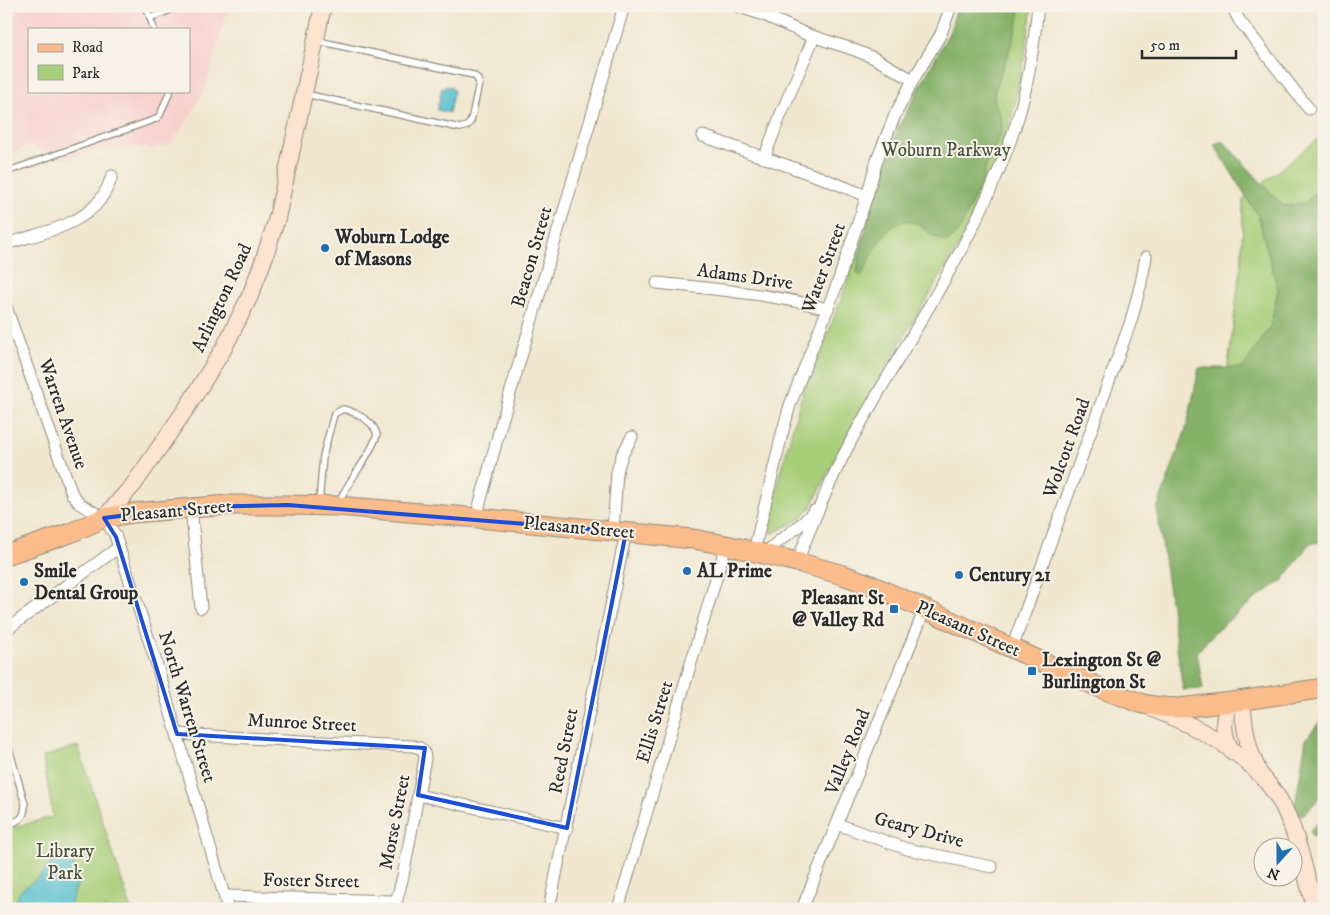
<svg xmlns="http://www.w3.org/2000/svg" width="1330" height="915" viewBox="0 0 1330 915" font-family="'IM FELL DW Pica',serif">
<style>
.built{fill:#f7d0ce;fill-rule:evenodd}
.green{fill:#a7ce78;stroke:#697c52}
.forest{fill:#85b168;stroke:#586e4a}
.water{fill:#50bdcb;stroke:#3e747b}
.lines{fill:none;stroke-linecap:round;stroke-linejoin:round}
.lane-casing{stroke:#8e897d;stroke-width:8}
.street-casing{stroke:#8e897d;stroke-width:13}
.secondary-casing{stroke:#8e897d;stroke-width:18}
.primary-casing{stroke:#8e897d;stroke-width:21}
.lane{stroke:#fff;stroke-width:5.5}
.street{stroke:#fff;stroke-width:11}
.secondary{stroke:#fde4d0;stroke-width:16}
.primary{stroke:#f9bc8a;stroke-width:19}
.marked{fill:none;stroke:#1d4ed8;stroke-width:4;stroke-linejoin:round}
.poi-dot{fill:#1f6fb2;stroke:#f7f3e8;stroke-width:2}
.labels{text-anchor:middle;dominant-baseline:central;stroke-width:4;stroke-linejoin:round;paint-order:stroke}
.park-label{font-size:19px;fill:#4a543e;stroke:#f7f3e8}
.poi-label{font-size:19px;font-weight:bold;fill:#2b2b2b;stroke:#f7f3e8;text-anchor:start}
.street-label{font-size:19px;fill:#2b2b2b;stroke:#f7f3e8}
</style>
<rect width="100%" height="100%" fill="#f7f3e8"/>
<filter id="ink" filterUnits="userSpaceOnUse"><feTurbulence type="fractalNoise" baseFrequency=".02" numOctaves="2"/><feDisplacementMap in="SourceGraphic" scale="10" xChannelSelector="R" yChannelSelector="G"/><feConvolveMatrix kernelMatrix="1 2 1 2 8 2 1 2 1" color-interpolation-filters="sRGB"/></filter>
<filter id="wash" filterUnits="userSpaceOnUse"><feTurbulence type="fractalNoise" baseFrequency=".0096" numOctaves="4" result="noise"/><feDisplacementMap in="SourceGraphic" scale="20" xChannelSelector="R" yChannelSelector="G"/><feGaussianBlur stdDeviation="1.12" result="paint"/><feColorMatrix in="noise" values="0 0 0 0 0 0 0 0 0 0 0 0 0 0 0 0 0 1.4 0 .05"/><feComposite in="paint" operator="in"/></filter>
<g filter="url(#wash)">
<rect width="100%" height="100%" fill="#f1e7cf"/>
<path class="built" d="M6,6H229L204,91L186,123L170,144L153,149L137,146L101,148L66,160L32,145L6,154ZM29,29H189V91H29Z"/>
<g class="green">
<path d="M958,6H1032C1024,72 1012,127 986,189C982,199 978,210 973,220C950,265 921,306 896,350C865,401 837,453 812,506L800,519L773,533L771,532L769,521L793,426L807,379L831,326L847,283L865,232L875,195L898,128L949,33Z"/>
<path d="M1324,134V534L1204,555L1242,256L1243,199Z"/>
<path d="M78,746L131,909H6V829L53,817L43,757Z"/>
</g>
<g class="forest">
<path d="M958,6H1020C1019,22 1014,39 1008,54C1004,66 998,77 995,90C991,105 1003,114 1002,126C1001,139 993,150 988,161C985,168 984,176 982,183C980,189 976,194 973,200C968,210 959,237 947,241C944,242 940,239 937,238C927,234 923,224 912,222C888,216 871,256 863,273L860,276L857,272L865,232L875,195L898,128L949,33Z"/>
<path d="M1223,141L1283,206L1305,203L1324,182V541L1309,544L1283,580L1252,601L1216,631L1197,652L1203,689L1183,690L1157,509L1187,426L1199,368H1243L1270,327L1278,290L1258,216L1214,144Z"/>
<path d="M1324,716V794L1301,817L1295,806L1306,739Z"/>
<path d="M1324,818V834L1313,837L1310,830Z"/>
</g>
<g class="water">
<path d="M446,86L451,87V89L454,90L449,113L437,110L442,87L445,88Z"/>
<path d="M62,854L71,856L78,882L71,902L73,909H12L21,890L41,876L56,856Z"/>
</g>
</g>
<g filter="url(#ink)">
<g class="lines">
<g class="lane-casing">
<g id="lane">
<path d="M146,6L154,29"/>
<path d="M150,18L168,11L175,6"/>
<path d="M305,94L460,128L467,126L471,121L479,83L477,78L473,75L318,41"/>
<path d="M6,172L156,119L160,115L170,91"/>
<path d="M319,503L323,456L334,414L343,409C352,411 369,419 374,428C375,428 377,435 377,435C369,459 349,479 339,502"/>
<path d="M6,738L25,804C25,819 19,821 6,825"/>
</g>
</g>
<g class="street-casing">
<g id="street">
<path d="M737,6L764,15L806,34L852,49L874,58L913,80"/>
<path d="M1232,6L1239,20L1309,109"/>
<path d="M703,136L822,178L867,196"/>
<path d="M764,158L781,114L814,37"/>
<path d="M6,244C36,234 80,227 100,200C105,193 109,185 112,176"/>
<path d="M657,283C715,289 772,294 828,309"/>
<path d="M6,307L72,494L80,504L104,518L115,535L156,662L228,909"/>
<path d="M191,507L201,608"/>
<path d="M476,518L500,428L624,6"/>
<path d="M613,531L617,472L622,455L632,437"/>
<path d="M754,551L782,434L790,405L838,282L867,196L877,160L895,115L913,80L941,34L951,6"/>
<path d="M765,554C779,537 801,529 814,511"/>
<path d="M797,562C813,521 830,480 851,441C909,335 981,235 1018,118C1029,82 1034,44 1038,6"/>
<path d="M6,630L119,547"/>
<path d="M1012,648L1131,321L1141,283L1146,257"/>
<path d="M177,734L341,743L413,746L420,748L424,752L425,758L403,876L397,899L393,901L225,896"/>
<path d="M418,795L567,828"/>
<path d="M837,824L907,849L992,867"/>
<path d="M549,909L626,532"/>
<path d="M618,909L726,545"/>
<path d="M802,909L925,609"/>
</g>
</g>
<g class="secondary-casing">
<g id="secondary">
<path d="M104,518L134,484L188,406L224,348L250,296L265,256L277,218L323,6"/>
<path d="M1242,700C1244,725 1247,747 1258,770"/>
<path d="M1232,702C1230,705 1227,709 1226,713C1222,725 1225,743 1233,752"/>
<path d="M1153,709C1203,729 1257,757 1283,806C1299,838 1305,874 1315,909"/>
</g>
</g>
<g class="primary-casing">
<path id="primary" d="M6,555L70,533L104,518L133,513L228,505H288L337,506L468,517L693,539L726,545L797,562L843,575L871,585L1105,690L1143,704L1161,707L1179,708L1232,702L1324,688"/>
</g>
<use href="#lane" class="lane"/>
<use href="#street" class="street"/>
<use href="#secondary" class="secondary"/>
<use href="#primary" class="primary"/>
</g>
</g>
<path class="marked" d="M288,505L626,532L567,828L418,795L425,748L177,734L116,537L104,518L191,507Z"/>
<g class="poi-dot">
<circle cx="325" cy="248" r="5"/>
<circle cx="687" cy="571" r="5"/>
<circle cx="959" cy="575" r="5"/>
<circle cx="24" cy="582" r="5"/>
<rect x="889" y="604" width="10" height="10" rx="2.5"/>
<rect x="1027" y="666" width="10" height="10" rx="2.5"/>
</g>
<g class="labels">
<g class="park-label">
<text x="946" y="150">Woburn Parkway</text>
<text x="65" y="851">Library<tspan x="65" dy="22">Park</tspan></text>
</g>
<g class="poi-label">
<text x="335" y="237">Woburn Lodge<tspan x="335" dy="22">of Masons</tspan></text>
<text x="34" y="571">Smile<tspan x="34" dy="22">Dental Group</tspan></text>
<text x="697" y="571">AL Prime</text>
<text x="969" y="575">Century 21</text>
<text x="884" y="598" text-anchor="end">Pleasant St<tspan x="884" dy="22">@ Valley Rd</tspan></text>
<text x="1042" y="660">Lexington St @<tspan x="1042" dy="22">Burlington St</tspan></text>
</g>
<g class="street-label">
<text transform="translate(532 257) rotate(-74)">Beacon Street</text>
<text transform="translate(824 268) rotate(-70)">Water Street</text>
<text transform="translate(745 277) rotate(8)">Adams Drive</text>
<text transform="translate(222 298) rotate(-65)">Arlington Road</text>
<text transform="translate(63 414) rotate(71)">Warren Avenue</text>
<text transform="translate(1067 448) rotate(-70)">Wolcott Road</text>
<text transform="translate(176 511) rotate(-5)">Pleasant Street</text>
<text transform="translate(579 528) rotate(5)">Pleasant Street</text>
<text transform="translate(968 629) rotate(24)">Pleasant Street</text>
<text transform="translate(187 707) rotate(73)">North Warren Street</text>
<text transform="translate(655 722) rotate(-73)">Ellis Street</text>
<text transform="translate(302 723) rotate(3)">Munroe Street</text>
<text transform="translate(564 751) rotate(-79)">Reed Street</text>
<text transform="translate(848 752) rotate(-68)">Valley Road</text>
<text transform="translate(395 822) rotate(-79)">Morse Street</text>
<text transform="translate(919 830) rotate(15)">Geary Drive</text>
<text transform="translate(311 881) rotate(1)">Foster Street</text>
</g>
</g>
<rect width="1330" height="915" fill="none" stroke="#f7f3e8" stroke-width="25"/>
<rect x="28" y="28" width="162" height="65" fill="#f7f3e8" stroke="#a5a39c"/>
<rect x="38" y="44" width="25" height="8" fill="#f9bc8a" stroke="#a5a39c"/>
<text x="72" y="52" font-size="15" fill="#2b2b2b">Road</text>
<rect x="38" y="65" width="25" height="15" fill="#a7ce78" stroke="#a5a39c"/>
<text x="72" y="78" font-size="15" fill="#2b2b2b">Park</text>
<g transform="translate(1278 862) rotate(201)"><circle r="24" fill="#f7f3e8" stroke="#a5a39c"/>
<path d="M0-4L9 19L0 12L-9 19Z" fill="#1f6fb2"/>
<text y="-8" font-size="14" font-weight="bold" text-anchor="middle" fill="#2b2b2b">N</text>
</g>
<path d="M1142 50v8h94v-8" fill="none" stroke="#2b2b2b" stroke-width="2.5"/>
<text x="1150" y="50" font-size="15" fill="#2b2b2b" stroke="#f7f3e8" stroke-width="4" paint-order="stroke">50 m</text>
</svg>
